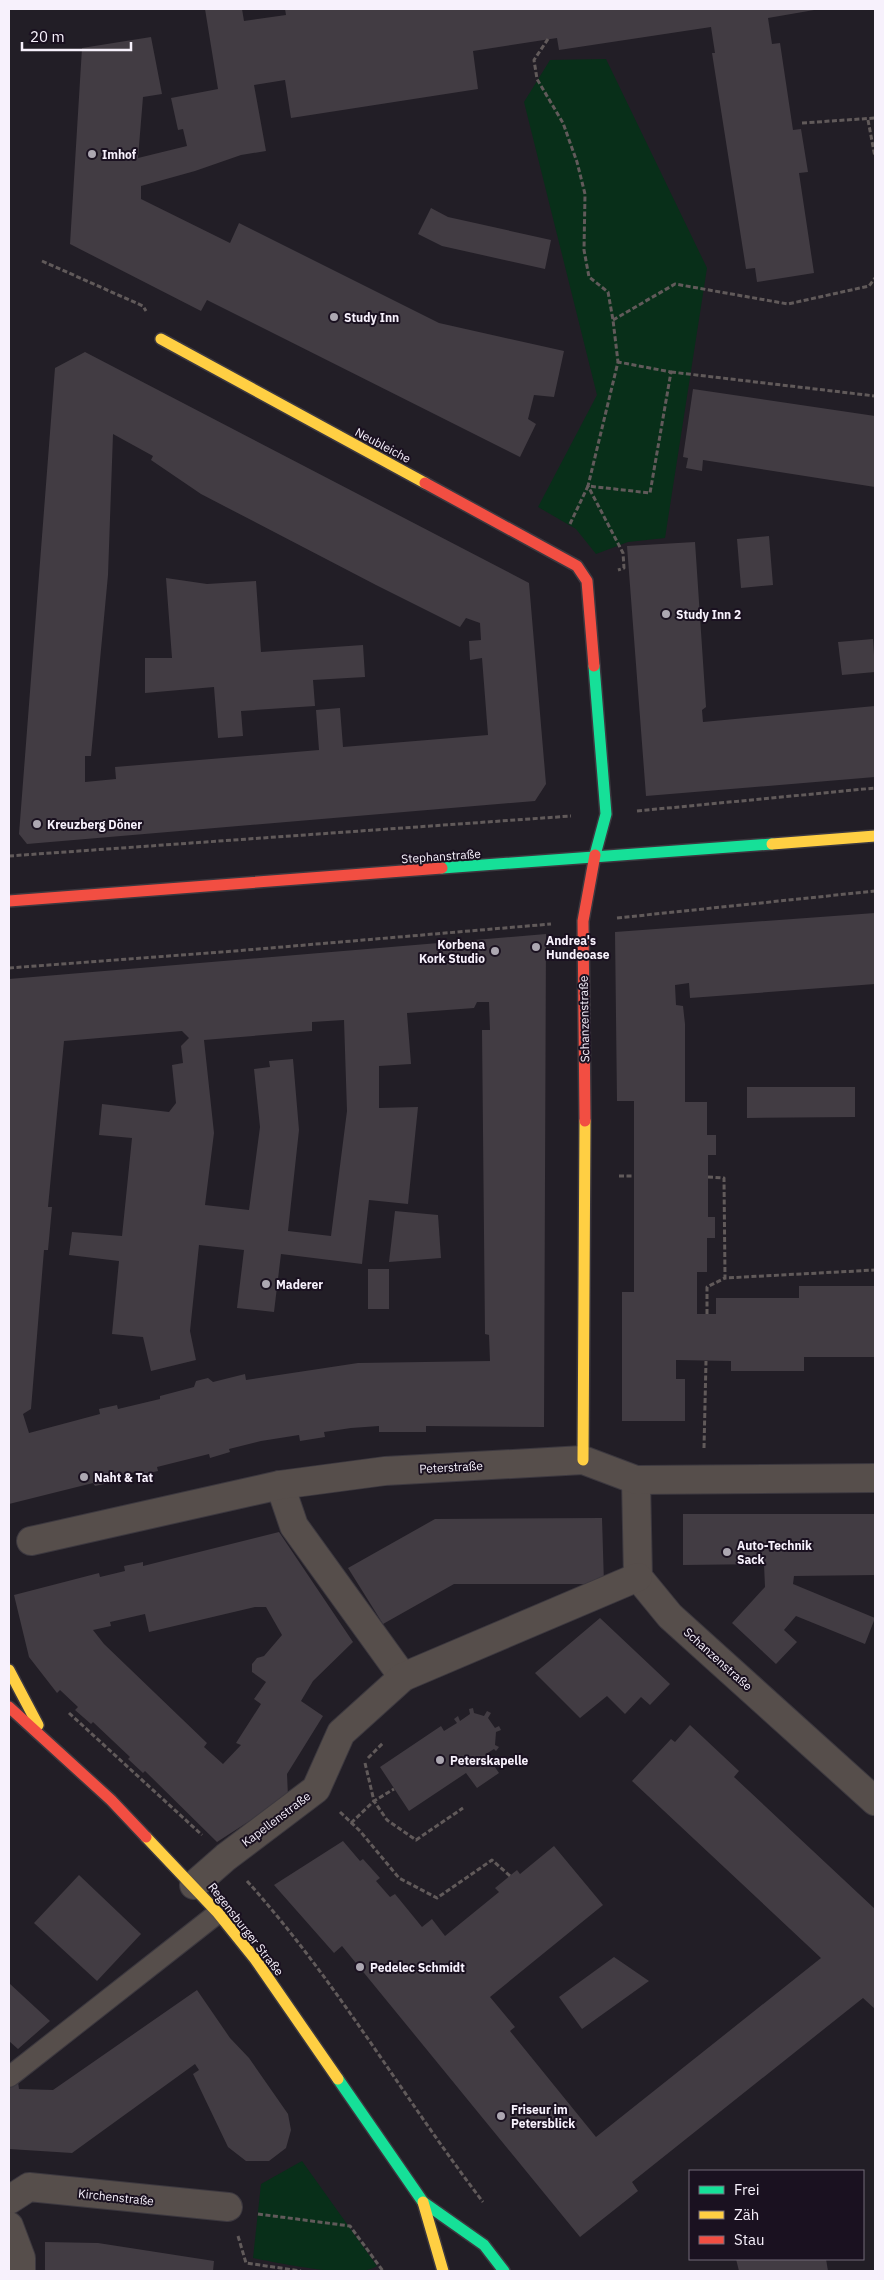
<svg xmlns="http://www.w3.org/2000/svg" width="884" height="2280" viewBox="0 0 884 2280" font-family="'IBM Plex Sans',sans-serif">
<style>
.green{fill:#082f19}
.building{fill:#423c43;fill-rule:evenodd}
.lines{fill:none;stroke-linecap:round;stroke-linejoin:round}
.lane-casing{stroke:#3c383f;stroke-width:22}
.street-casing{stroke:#3c383f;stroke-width:30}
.fast-casing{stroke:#3c383f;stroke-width:14}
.slow-casing{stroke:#3c383f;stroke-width:14}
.jam-casing{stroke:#3c383f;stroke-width:14}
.path{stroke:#615a5a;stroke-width:3;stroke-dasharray:5 2.5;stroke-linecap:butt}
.lane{stroke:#564e4b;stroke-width:20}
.street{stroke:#564e4b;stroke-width:28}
.fast{stroke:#16e098;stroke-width:11}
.slow{stroke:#ffcf43;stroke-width:11}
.jam{stroke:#f24e42;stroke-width:11}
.poi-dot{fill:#aca7b1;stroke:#1a1120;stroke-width:2}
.labels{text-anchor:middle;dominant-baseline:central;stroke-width:4;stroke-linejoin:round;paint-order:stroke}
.poi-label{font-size:12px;font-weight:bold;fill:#f7f1fc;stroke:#1a1120;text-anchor:start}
.street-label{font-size:12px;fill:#f7f1fc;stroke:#1a1120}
</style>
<rect width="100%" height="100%" fill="#221e26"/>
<g class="green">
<path d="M606,59L707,268L665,538L628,542L596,554L576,529L538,507L597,395L524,102L550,60Z"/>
<path d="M302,2161L377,2266C357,2280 279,2263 253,2258L261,2184Z"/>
</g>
<g class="building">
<path d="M205,9H242L244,21L286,15L285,9H820L768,18L772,44L780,43L793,130L801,129L808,172L799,173L814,273L757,282L755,268L746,269L712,53H715L711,27L559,50L557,38L473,51L478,89L291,118L285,80L254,85L266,151L241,155L195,171L141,186V199L230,243L239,223L439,323L564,351L554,397L534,395L528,419L536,424L520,457L207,300L201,311L70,244L82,48L151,37L162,94L143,97L138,158L187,146L183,129L178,130L171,98L218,89Z"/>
<path d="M431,208L448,217L551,240L545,269L442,246L418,234Z"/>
<path d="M85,352L529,583L546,784L535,801L27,844L19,834L55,368ZM113,434L153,456L151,460L201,494L376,585L460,627L466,618L480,623L481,640L469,641L470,660L482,658L488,735L343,747L340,708L316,710L319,750L115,767L116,779L85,782V756H91L108,575Z"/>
<path d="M693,389L875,416V487L703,460L702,471L686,468L688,458L683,457Z"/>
<path d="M769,536L773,585L741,588L737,539Z"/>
<path d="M695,542L706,707L702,710L703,722L875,706V777L646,796L627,546Z"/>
<path d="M166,578L207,584L256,581L261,652L363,645L365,677L313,680L315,706L241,711L243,736L218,738L214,687L145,693V658H172Z"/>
<path d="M873,639L875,672L842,675L838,642Z"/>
<path d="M875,913V984L690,998L689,983L675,985L676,1005L683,1006L685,1024V1102H707V1135H716V1155H708V1217H715V1238H707V1272H697V1314H716V1298H799V1286H875V1357H804V1371H731V1361L676,1360V1379H685V1421H622V1292H634V1101H617L615,932Z"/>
<path d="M546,934L544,1427L426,1426V1432H379V1426L351,1428L324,1432L325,1437L300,1441L299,1435L261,1441L229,1449L230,1452L210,1458L209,1454L157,1467L158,1471L140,1475L139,1471L111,1478L113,1482L95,1486L93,1483L9,1504V979ZM477,1002H489L490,1030H482L485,1334L489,1335L490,1361L358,1363L246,1380L245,1374L213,1382L208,1378L196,1381L194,1387L160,1396V1399L118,1409L117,1405L99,1409L100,1414L29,1433L23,1414L31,1409L44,1250H48L52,1207H48L64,1041L182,1031L189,1038L181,1046L183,1063L172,1065L176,1103L169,1112L102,1104L99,1135L132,1138L122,1236L72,1232L69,1255L119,1261L112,1334L143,1337L151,1371L196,1360L190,1331L199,1245L244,1250L237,1308L274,1312L281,1254L362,1264L369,1200L408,1204L418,1107L379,1108V1066L411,1064L407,1013L474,1008ZM344,1020L347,1111L331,1236L288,1231L299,1130L293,1059L269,1061L270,1067L254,1069L260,1127L249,1210L205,1205L214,1133L204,1040L312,1031V1022Z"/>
<path d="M747,1087H855V1117L747,1118Z"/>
<path d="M395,1211L438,1215L441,1258L389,1262Z"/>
<rect x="368" y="1269" width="21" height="40"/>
<path d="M683,1514H875V1575L794,1576L793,1584L875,1618L865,1644L796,1616L784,1630L797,1642L776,1664L732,1623L765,1587L764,1564L683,1565Z"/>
<path d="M602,1518L604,1584H454L383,1624L348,1568L435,1519Z"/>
<path d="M279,1532L353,1642L313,1681L301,1701L323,1716L287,1774L288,1796L217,1842L145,1771L143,1773L128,1759L130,1757L93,1722L91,1724L75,1710L78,1707L60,1690L57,1693L29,1657L14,1595L99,1573L100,1577L125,1571L124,1566L143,1562V1566ZM255,1607H266L282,1635L264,1656L257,1658L252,1664V1672L266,1682L254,1699L261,1704L236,1743L241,1745L223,1764L204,1747L207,1743L104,1644L93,1630L111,1626L110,1622L145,1614L149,1632Z"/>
<path d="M600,1618L670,1684L650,1705L641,1697L625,1714L607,1696L580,1718L535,1673Z"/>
<path d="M473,1708L474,1713L484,1716L487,1711L491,1713L488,1718L495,1728L499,1726L501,1730L496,1732L495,1745L499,1747L496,1751L494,1749L486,1754L499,1773L477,1788L466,1773L409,1811L380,1767L441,1726L444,1731L457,1723L454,1719L458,1716L460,1721L470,1714L469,1709Z"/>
<path d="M690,1725L739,1771L734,1777L875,1909V2009L863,1998L632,2182L638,2191L580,2237L342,1946L334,1953L274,1885L343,1841L360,1861L363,1859L380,1878L376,1881L390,1897L395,1894L422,1927L432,1919L445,1936L499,1892L495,1888L517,1870L520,1874L554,1846L603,1905L490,1997L515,2027L510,2031L596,2137L821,1958L632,1781L671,1739L675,1742Z"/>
<path d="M79,1875L141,1934L97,1981L34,1923Z"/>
<path d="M614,1957L649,1981L582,2029L559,1997Z"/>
<path d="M9,1983L50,2021L18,2049L9,2041Z"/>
<path d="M197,1990L230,2038L249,2058L288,2114L291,2130L286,2148L269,2161H246L228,2147L193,2074L199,2070L195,2064L72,2153L9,2149V2082H18L19,2089L53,2090Z"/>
<path d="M45,2242L98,2243L214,2261L213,2271H45Z"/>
<path d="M736,2259H826L828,2271H739Z"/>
</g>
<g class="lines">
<g class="lane-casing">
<path id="lane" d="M9,2077L218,1913"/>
</g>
<g class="street-casing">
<g id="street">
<path d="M636,1480L638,1577L670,1616L875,1801"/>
<path d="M280,1485L294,1526L403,1677"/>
<path d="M31,1541L280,1485L385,1471L583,1460L636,1480L875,1478"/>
<path d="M194,1885L226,1857L316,1789L341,1733L403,1677L638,1577"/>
<path d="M9,2200L29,2187L228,2207"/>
<path d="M9,2226L21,2258V2271"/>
</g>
</g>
<g class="fast-casing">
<g id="fast">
<path d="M594,666L606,814L595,855"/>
<path d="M442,868L772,844"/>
<path d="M338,2079L423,2202L484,2245L504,2271"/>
</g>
</g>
<g class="slow-casing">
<g id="slow">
<path d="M161,339L425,483"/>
<path d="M772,844L875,836"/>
<path d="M583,1460L585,1121"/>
<path d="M9,1670L38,1725"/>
<path d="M146,1837L218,1913L255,1959L338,2079"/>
<path d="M423,2202L443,2271"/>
</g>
</g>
<g class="jam-casing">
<g id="jam">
<path d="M425,483L577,566L587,581L594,666"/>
<path d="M9,901L442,868"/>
<path d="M585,1121L583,921L595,855"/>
<path d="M9,1707L111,1800L146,1837"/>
</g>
</g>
<g class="path">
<path d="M548,39L534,60L537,79L563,123L577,162L585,194L584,250L589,277L608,292L613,320L618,362L588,486L623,553L624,568L618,570"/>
<path d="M868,120L875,157"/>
<path d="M802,123L875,118"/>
<path d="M42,261L143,306L146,311"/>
<path d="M613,320L675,284L788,304L869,286L875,278"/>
<path d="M671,372L875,396"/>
<path d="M570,524L588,486L650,493L671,372L618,362"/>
<path d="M637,811L875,788"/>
<path d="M9,856L571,816"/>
<path d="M617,918L875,891"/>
<path d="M9,968L235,951L551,924"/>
<path d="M619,1176H634"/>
<path d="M708,1177L724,1178L725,1278L875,1270"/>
<path d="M707,1314V1287L725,1278"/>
<path d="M704,1448L706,1361"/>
<path d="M69,1713L202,1835"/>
<path d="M368,1758L383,1743"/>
<path d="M365,1763L374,1801L394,1789"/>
<path d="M340,1812L360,1831L399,1878L437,1898L492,1860L510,1876"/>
<path d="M351,1823L374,1801L387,1820L416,1840L463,1808"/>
<path d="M247,1881C336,1980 402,2096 483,2202"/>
<path d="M258,2214L350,2226L383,2271"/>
<path d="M238,2236L246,2263L301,2271"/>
</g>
<use href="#lane" class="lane"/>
<use href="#street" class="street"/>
<use href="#fast" class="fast"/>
<use href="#slow" class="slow"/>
<use href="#jam" class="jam"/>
</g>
<g class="poi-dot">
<circle cx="92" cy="154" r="5"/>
<circle cx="334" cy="317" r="5"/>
<circle cx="666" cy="614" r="5"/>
<circle cx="37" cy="824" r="5"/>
<circle cx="536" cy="947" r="5"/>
<circle cx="495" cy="951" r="5"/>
<circle cx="266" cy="1284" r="5"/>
<circle cx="84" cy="1477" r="5"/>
<circle cx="727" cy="1552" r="5"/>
<circle cx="440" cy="1760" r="5"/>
<circle cx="360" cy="1967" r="5"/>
<circle cx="501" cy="2116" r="5"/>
</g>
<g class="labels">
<g class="poi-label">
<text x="102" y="154">Imhof</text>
<text x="344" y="317">Study Inn</text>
<text x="676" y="614">Study Inn 2</text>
<text x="47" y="824">Kreuzberg Döner</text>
<text x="546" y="940">Andrea's<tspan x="546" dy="14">Hundeoase</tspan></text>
<text x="485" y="944" text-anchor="end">Korbena<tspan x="485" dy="14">Kork Studio</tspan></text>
<text x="276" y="1284">Maderer</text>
<text x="94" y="1477">Naht &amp; Tat</text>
<text x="737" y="1545">Auto-Technik<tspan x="737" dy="14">Sack</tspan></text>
<text x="450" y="1760">Peterskapelle</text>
<text x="370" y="1967">Pedelec Schmidt</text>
<text x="511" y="2109">Friseur im<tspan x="511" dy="14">Petersblick</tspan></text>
</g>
<g class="street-label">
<text transform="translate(383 445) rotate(28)">Neubleiche</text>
<text transform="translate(441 856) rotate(-4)">Stephanstraße</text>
<text transform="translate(584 1019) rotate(-91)">Schanzenstraße</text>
<text transform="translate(451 1467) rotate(-3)">Peterstraße</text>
<text transform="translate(718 1659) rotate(42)">Schanzenstraße</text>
<text transform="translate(276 1819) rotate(-37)">Kapellenstraße</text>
<text transform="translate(246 1929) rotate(52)">Regensburger Straße</text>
<text transform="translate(116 2197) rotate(6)">Kirchenstraße</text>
</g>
</g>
<rect width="884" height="2280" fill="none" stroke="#f7f1fc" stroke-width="20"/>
<rect x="689" y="2170" width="175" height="90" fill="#1a1120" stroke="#726b78"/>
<rect x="699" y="2186" width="25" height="8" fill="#16e098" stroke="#726b78"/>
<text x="734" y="2195" font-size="15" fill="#f7f1fc">Frei</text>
<rect x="699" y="2211" width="25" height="8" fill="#ffcf43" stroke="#726b78"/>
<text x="734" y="2220" font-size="15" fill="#f7f1fc">Zäh</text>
<rect x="699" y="2236" width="25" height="8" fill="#f24e42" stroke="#726b78"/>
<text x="734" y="2245" font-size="15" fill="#f7f1fc">Stau</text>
<path d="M22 42v8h109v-8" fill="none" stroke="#f7f1fc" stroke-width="2.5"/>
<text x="30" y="42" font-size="15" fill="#f7f1fc" stroke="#1a1120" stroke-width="4" paint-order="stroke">20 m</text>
</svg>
